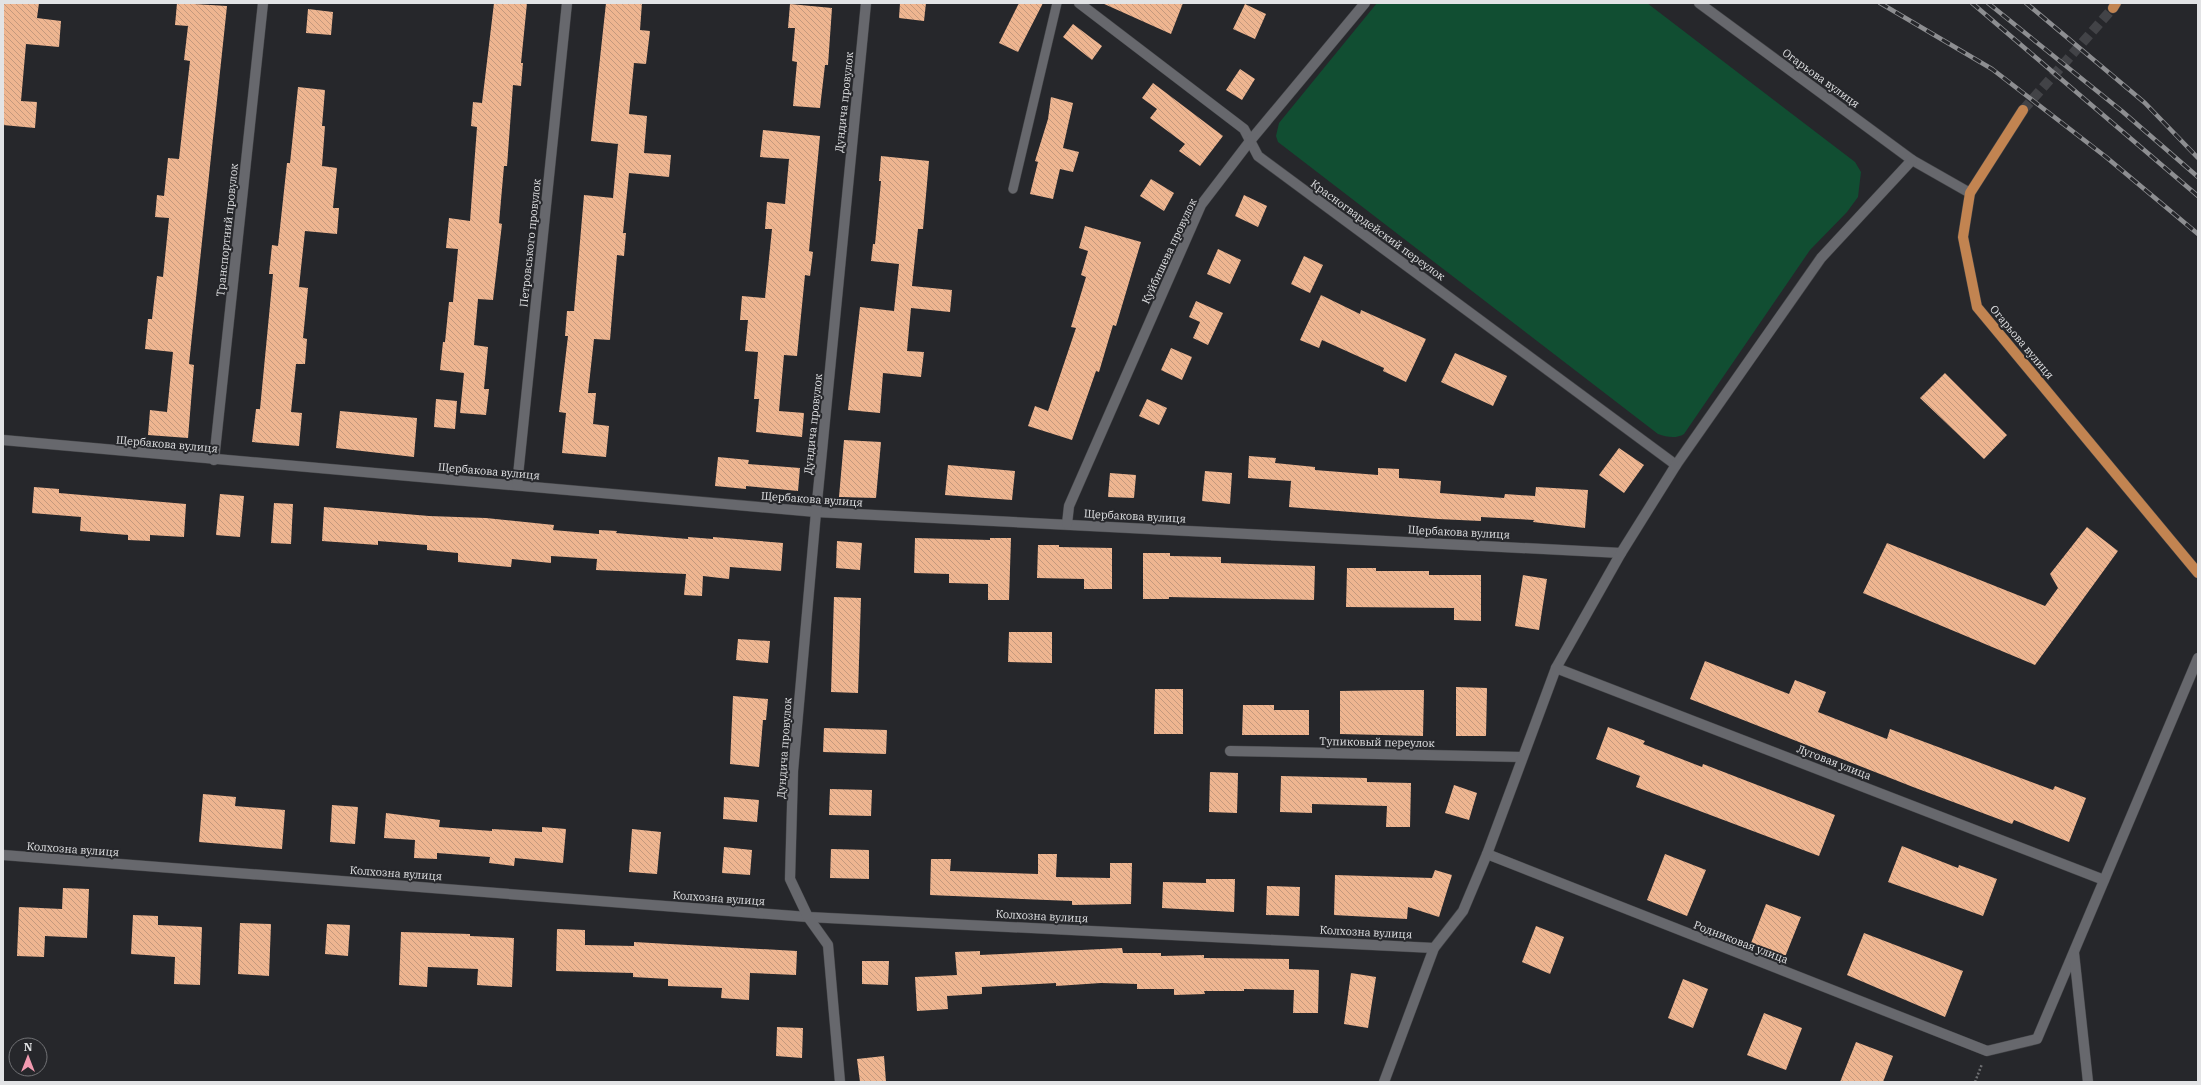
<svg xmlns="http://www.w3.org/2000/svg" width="2201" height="1085" viewBox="0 0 2201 1085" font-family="'IBM Plex Serif',serif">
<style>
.green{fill:#114e32}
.building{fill:url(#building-back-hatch)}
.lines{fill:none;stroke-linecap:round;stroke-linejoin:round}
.primary-tunnel{stroke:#424347;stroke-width:10;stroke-dasharray:10 5;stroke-linecap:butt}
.service-casing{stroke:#424346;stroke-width:10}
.minor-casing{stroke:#424346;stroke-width:11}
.primary-casing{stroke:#424346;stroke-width:11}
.path{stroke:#6e6f72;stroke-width:2.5;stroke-dasharray:2 2;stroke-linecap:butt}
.service{stroke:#67686d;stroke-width:9}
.minor{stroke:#67686d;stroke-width:10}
.primary{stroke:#c28451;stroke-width:10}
.rail-casing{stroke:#8d8e91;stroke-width:4.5}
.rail{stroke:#26272b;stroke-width:3;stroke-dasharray:9;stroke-linecap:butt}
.labels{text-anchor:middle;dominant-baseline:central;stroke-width:4;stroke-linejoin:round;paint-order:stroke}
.street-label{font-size:11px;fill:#e2e3e5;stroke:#26272b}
</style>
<defs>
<pattern id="building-back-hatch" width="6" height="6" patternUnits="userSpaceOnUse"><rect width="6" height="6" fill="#eeb590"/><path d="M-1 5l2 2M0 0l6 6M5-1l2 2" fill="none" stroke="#c4997d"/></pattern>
</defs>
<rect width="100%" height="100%" fill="#26272b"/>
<path class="green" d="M1377,3H1647L1855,162L1861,172L1858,197L1847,212L1810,250L1684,434C1676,439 1667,437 1658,434L1278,142L1276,136L1279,123Z"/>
<g class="building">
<path d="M3,3H39L37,18L61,21L59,47L26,44L21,101L37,102L35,128L3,125Z"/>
<path d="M177,3L227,6L189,364L194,365L188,438L148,435L150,410L167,412L173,352L145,349L148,319H152L157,276L163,277L169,218L155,217L157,195L164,196L168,158L179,159L190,61L184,60L188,26L175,25Z"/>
<path d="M494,3H527L521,63H523L521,86L513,85L507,166H504L499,223L502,224L493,300L478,299L474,345L488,347L484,389H489L486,415L460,413L464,373L440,370L443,342H445L449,302H453L458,249L446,248L449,218L470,221L477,127L471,126L473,102L482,103Z"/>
<path d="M606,3H642L640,30L650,31L646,64L634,63L629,114L647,116L644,153L671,155L669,177L629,173L623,233H626L624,256L617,255L610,340L594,339L588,393H596L593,424L609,426L606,457L562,453L566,413L559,412L568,336H565L567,311H574L584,195L613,198L618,144L591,141Z"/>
<path d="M900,3H926L924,21L899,18Z"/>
<path d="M1019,3H1043L1018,52L999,43Z"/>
<path d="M1102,3H1183L1171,34Z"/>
<path d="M790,4L832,8L828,65H825L820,108L793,106L797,62L792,61L795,28H788Z"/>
<path d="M1245,4L1266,14L1255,39L1233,29Z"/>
<path d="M308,9L333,12L331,35L306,33Z"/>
<path d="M1073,24L1102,46L1092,60L1063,37Z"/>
<path d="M1240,69L1255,79L1242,100L1226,90Z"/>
<path d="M1153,83L1223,136L1200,166L1179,151L1185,144L1150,118L1157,109L1142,98Z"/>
<path d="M298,87L325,90L322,126H325L322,166L337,168L333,208H339L337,234L305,231L299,287L308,288L303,338L307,339L305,364H296L291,412L302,413L299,446L252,442L256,409H260L273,274H269L272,245L278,246L287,163H290Z"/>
<path d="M1051,97L1073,103L1063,148L1079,152L1073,172L1060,169L1053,199L1030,194L1038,162L1035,161L1048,119Z"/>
<path d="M763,130L820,136L809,251L813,252L810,276L805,275L797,356L784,355L779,411L804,413L802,437L756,432L759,399H754L758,352L745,351L748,320H740L742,296L765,298L772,229H765L767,202L785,204L789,159L760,157Z"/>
<path d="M881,156L929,161L923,229H918L912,286L952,290L950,312L911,308L907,351L924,352L921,377L883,373L880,413L848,410L860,307L894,311L899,264L871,261L873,244H875L881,181H879Z"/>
<path d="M1151,179L1174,193L1164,211L1140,196Z"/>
<path d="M1244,195L1267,206L1258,227L1235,216Z"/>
<path d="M1085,226L1141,242L1116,326L1113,325L1099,372L1096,371L1072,440L1028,426L1035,406L1048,411L1076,328L1071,327L1086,277L1081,275L1088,251L1079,248Z"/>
<path d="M1218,249L1241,260L1230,284L1207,274Z"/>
<path d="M1304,256L1323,265L1310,293L1291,284Z"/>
<path d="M1321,295L1360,314L1361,310L1426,339L1406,382L1383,371L1384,368L1322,340L1319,348L1300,340Z"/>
<path d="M1196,301L1223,313L1208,345L1193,338L1200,322L1189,317Z"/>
<path d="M1171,348L1192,357L1182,380L1161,370Z"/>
<path d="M1455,353L1507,376L1493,406L1441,382Z"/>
<path d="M1945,373L2007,435L1984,459L1920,398Z"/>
<path d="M436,399L457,401L455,429L434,427Z"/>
<path d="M1147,399L1167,408L1159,425L1139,416Z"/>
<path d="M340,411L417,418L414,457L336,448Z"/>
<path d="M844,440L881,442L876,498L839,497Z"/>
<path d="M1619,448L1644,465L1624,493L1599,475Z"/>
<path d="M1249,456L1276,458L1275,463L1315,467V470L1378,475V468L1399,469V478L1441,481L1440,493L1504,498L1505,494L1535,496L1536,487L1588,490L1585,528L1533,522L1534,520L1481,517V521L1438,519L1289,507L1291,481L1248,478Z"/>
<path d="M718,457L749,460L748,464L800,468L798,491L746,486V489L715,486Z"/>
<path d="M948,465L1015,471L1012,500L945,495Z"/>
<path d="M1205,471L1232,473L1230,504L1202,501Z"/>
<path d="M1110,473L1136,475L1134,498L1108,497Z"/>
<path d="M34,487L59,489V493L186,504L184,537L150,535V541L128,540V535L80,531L81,517L32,513Z"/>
<path d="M220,494L244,496L240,537L216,535Z"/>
<path d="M274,503L293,504L291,544L271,543Z"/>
<path d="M324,507L429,516L486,518L554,525L553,530L599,534V530L617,531L616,533L688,539V537L713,539V537L783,543L781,571L730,567L729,579L703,576L702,596L684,595L686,574L596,570L597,559L551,556V563L512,559L511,567L458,562V553L427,550V545L378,541V545L322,541Z"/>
<path d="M2087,527L2118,551L2035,665L1863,593L1887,543L2045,606L2058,588L2050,574Z"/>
<path d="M915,538L990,540V538H1011L1009,600H988V584L949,583V574L914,573Z"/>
<path d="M837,541L862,543L860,570L836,568Z"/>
<path d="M1038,545H1059V547L1112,548V589H1084V579L1037,578Z"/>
<path d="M1143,553H1170V556L1221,557V563L1315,566L1314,600L1169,597V599H1143Z"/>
<path d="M1347,568H1376V571H1429V575H1481V621L1454,620V608L1346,607Z"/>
<path d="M1523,575L1547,579L1539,630L1515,626Z"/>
<path d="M834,597L861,598L858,693L831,692Z"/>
<path d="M1009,632H1052V663L1008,662Z"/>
<path d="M738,639L770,641L768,663L736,660Z"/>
<path d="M1705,661L1789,694L1795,680L1826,692L1818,712L1887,739L1890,729L2053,790L2055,786L2086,798L2069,842L2014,820L2012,824L1913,787L1690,699Z"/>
<path d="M1456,687L1487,688L1486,736H1456Z"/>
<path d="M1155,689H1183V734H1154Z"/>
<path d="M1395,690H1424L1423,736L1340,734V691Z"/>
<path d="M733,696L768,699L766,720H763L759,767L730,764Z"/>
<path d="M1243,705H1274V710H1309V735H1242Z"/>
<path d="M1608,727L1645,741L1643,744L1702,767L1703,764L1835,815L1819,856L1636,787L1640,776L1596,759Z"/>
<path d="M824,728L887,730L886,754L823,752Z"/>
<path d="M1210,772L1238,773L1237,813L1209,812Z"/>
<path d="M1281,776L1367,778V782L1411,783L1410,827H1386L1387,806L1312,804V813L1280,812Z"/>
<path d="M1454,785L1477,793L1469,820L1445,813Z"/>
<path d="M830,789L872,790L871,816L829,815Z"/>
<path d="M203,794L236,797L235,806L285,810L282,849L199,842Z"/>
<path d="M724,797L759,800L757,822L723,819Z"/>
<path d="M332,805L358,807L355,844L330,842Z"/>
<path d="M386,813L440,820L439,827L492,831V829L542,832V827L566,829L563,863L515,858L514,866L489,863L490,857L437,853V859L414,858L415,840L384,838Z"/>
<path d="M632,829L661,832L657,874L629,872Z"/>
<path d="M1902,846L1958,868L1959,865L1997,879L1983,916L1888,882Z"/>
<path d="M724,847L752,850L750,875L722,873Z"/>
<path d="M831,849L869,850V879L830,878Z"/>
<path d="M1038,854H1057L1056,877L1110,878V863H1132L1131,904L1072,905V901L930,895L931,859H951L950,871L1038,874Z"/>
<path d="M1665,854L1706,870L1687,916L1647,900Z"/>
<path d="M1435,870L1452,875L1439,917L1408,907L1407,919L1334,915L1335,875L1432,878Z"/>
<path d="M1206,879H1235L1234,912L1162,908L1163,882L1206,883Z"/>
<path d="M1267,886L1300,887L1299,916L1266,915Z"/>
<path d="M63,888L89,889L87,938L45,936L44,957L17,956L19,907L62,909Z"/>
<path d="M1766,904L1801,917L1785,957L1751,943Z"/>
<path d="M133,915L158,916V925L202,927L200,985L174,984L175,957L131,954Z"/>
<path d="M240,923L271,924L269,976L238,974Z"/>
<path d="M327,924L350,925L348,956L325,954Z"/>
<path d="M1536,926L1564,937L1550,974L1522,962Z"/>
<path d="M557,929L585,930V945L634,946V942L797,951L796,975L750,973L749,1000L721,998L722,988L668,986V979L633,977V973L556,971Z"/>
<path d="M401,932L470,934V936L514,938L512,987L477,985L478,969L428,967L427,987L399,985Z"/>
<path d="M1864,933L1963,971L1945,1017L1847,975Z"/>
<path d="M1122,948L1123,953H1161V956L1204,955V958L1289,959V969L1319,970L1318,1013H1293L1294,990L1244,989V991H1204L1205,994L1174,995V989H1137V984L1101,983L1056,986V983L982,987V994L947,996L948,1009L917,1011L915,977L957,975L955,952L980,951V955Z"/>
<path d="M862,961H889L888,985L862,984Z"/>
<path d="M1351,973L1376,977L1368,1028L1344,1024Z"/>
<path d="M1683,979L1708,989L1693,1028L1668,1018Z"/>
<path d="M1764,1013L1802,1028L1786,1070L1747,1055Z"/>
<path d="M777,1027L803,1028L802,1058L776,1056Z"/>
<path d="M1856,1042L1893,1056L1883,1082H1840Z"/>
<path d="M884,1056L886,1082H860L857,1059Z"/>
</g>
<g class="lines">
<path class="primary-tunnel" d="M2023,110L2113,8"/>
<g class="service-casing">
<path id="service" d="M1013,189L1057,3"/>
</g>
<g class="minor-casing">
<g id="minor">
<path d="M1079,3L1244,129L1258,156L1676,465"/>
<path d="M1699,3L1912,160L1970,193"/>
<path d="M3,440L816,512L1621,553"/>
<path d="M214,460L263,3"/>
<path d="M517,485L567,3"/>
<path d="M1067,524L1069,506L1201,205L1250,141L1365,3"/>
<path d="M1556,668L2104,880"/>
<path d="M1230,751L1522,757"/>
<path d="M1487,854L1987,1051L2037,1039L2198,658"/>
<path d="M3,855L808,917L1434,948"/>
<path d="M2074,953L2088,1082"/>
<path d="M840,1082L828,945L808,917L790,879L793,771L816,512L866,3"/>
<path d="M1384,1082L1434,948L1463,911L1487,854L1556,668L1621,553L1676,465L1821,258L1912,160"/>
</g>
</g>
<g class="primary-casing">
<g id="primary">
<path d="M2113,8L2116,3"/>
<path d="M2023,110L1970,193L1963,237L1977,307L2198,573"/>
</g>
</g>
<path class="path" d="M1975,1082L1982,1064"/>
<use href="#service" class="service"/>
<use href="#minor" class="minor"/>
<use href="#primary" class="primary"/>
<g class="rail-casing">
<g id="rail">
<path d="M1880,3L1992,69L2106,157L2198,234"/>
<path d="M1972,3L2198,196"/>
<path d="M1988,3L2123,112L2198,177"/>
<path d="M2026,3L2145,103L2198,158"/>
</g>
</g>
<use href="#rail" class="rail"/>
</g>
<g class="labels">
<g class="street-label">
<text transform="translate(1821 78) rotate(36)">Огарьова вулиця</text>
<text transform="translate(844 102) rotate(-84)">Дундича провулок</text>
<text transform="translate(227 230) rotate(-84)">Транспортний провулок</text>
<text transform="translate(1378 230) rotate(36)">Красногвардейский переулок</text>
<text transform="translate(530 243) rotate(-84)">Петровського провулок</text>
<text transform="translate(1169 251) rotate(-65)">Куйбишева провулок</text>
<text transform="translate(2022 342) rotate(50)">Огарьова вулиця</text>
<text transform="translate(813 424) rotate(-84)">Дундича провулок</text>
<text transform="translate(167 444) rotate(5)">Щербакова вулиця</text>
<text transform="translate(489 471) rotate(5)">Щербакова вулиця</text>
<text transform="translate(812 499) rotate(4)">Щербакова вулиця</text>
<text transform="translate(1135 516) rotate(3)">Щербакова вулиця</text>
<text transform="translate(1459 532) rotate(3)">Щербакова вулиця</text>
<text transform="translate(1377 742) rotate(1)">Тупиковый переулок</text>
<text transform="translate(784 748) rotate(-86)">Дундича провулок</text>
<text transform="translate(1834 762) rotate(21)">Луговая улица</text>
<text transform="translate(73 849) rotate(4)">Колхозна вулиця</text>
<text transform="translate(396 873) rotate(4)">Колхозна вулиця</text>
<text transform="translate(719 898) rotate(4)">Колхозна вулиця</text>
<text transform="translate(1042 916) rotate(3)">Колхозна вулиця</text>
<text transform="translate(1366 932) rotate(3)">Колхозна вулиця</text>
<text transform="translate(1741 942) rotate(21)">Родниковая улица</text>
</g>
</g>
<rect width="2201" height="1085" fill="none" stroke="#e2e3e5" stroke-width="8"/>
<g transform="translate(28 1057)"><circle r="19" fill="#26272b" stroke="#717275"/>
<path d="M0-3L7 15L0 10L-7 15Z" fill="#f29ab0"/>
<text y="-6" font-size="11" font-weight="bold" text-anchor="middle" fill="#e2e3e5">N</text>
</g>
</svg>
